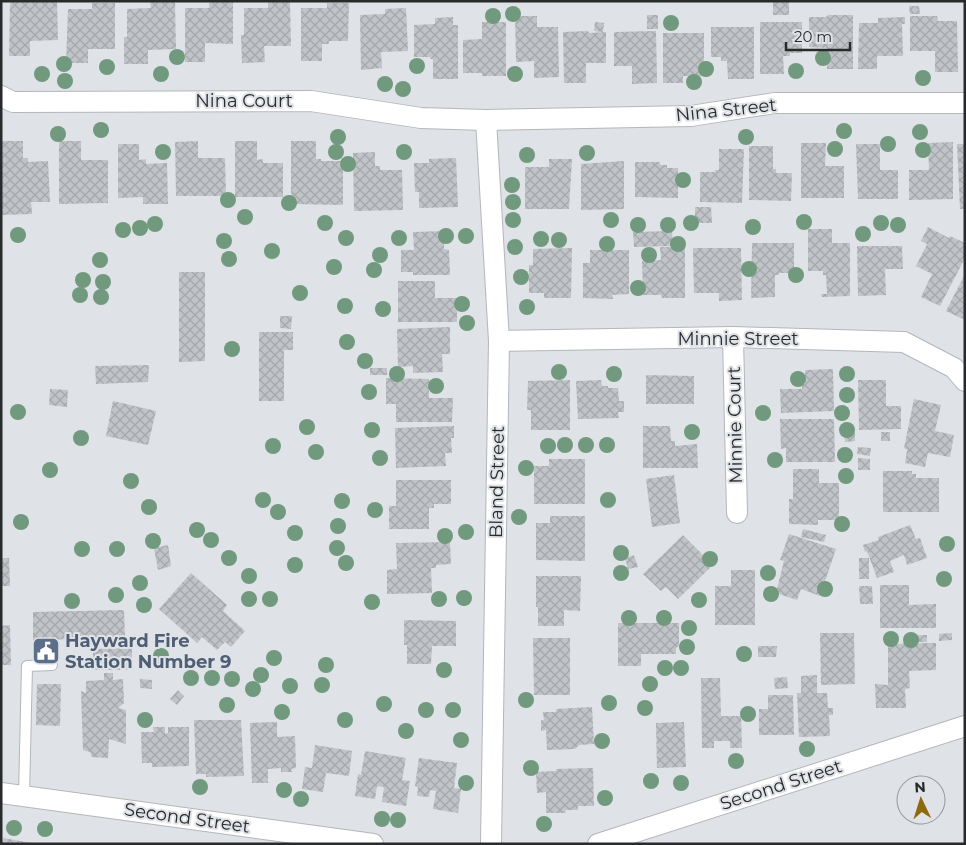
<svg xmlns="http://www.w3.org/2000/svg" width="966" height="845" viewBox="0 0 966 845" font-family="Montserrat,sans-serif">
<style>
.building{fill:url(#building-cross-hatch)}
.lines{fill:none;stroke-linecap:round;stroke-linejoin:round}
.lane-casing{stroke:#b3b6ba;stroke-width:12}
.street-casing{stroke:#b3b6ba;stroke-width:22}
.lane{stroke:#fff;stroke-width:10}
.street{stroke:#fff;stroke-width:20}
.tree{fill:#70997e}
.labels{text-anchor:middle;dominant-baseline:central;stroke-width:4;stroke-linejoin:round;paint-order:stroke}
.street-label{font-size:18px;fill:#292a2c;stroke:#dfe2e6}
.service-label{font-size:18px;font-weight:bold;fill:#4e5e75;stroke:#dfe2e6;text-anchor:start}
</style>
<defs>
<pattern id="building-cross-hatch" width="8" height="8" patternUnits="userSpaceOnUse" patternTransform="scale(1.25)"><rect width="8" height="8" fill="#c0c3c7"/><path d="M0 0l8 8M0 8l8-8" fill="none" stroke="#a5a8ab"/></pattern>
</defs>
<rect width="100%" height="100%" fill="#dfe2e6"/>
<g class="building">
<path d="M57,1L58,40L30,41V56H9L10,2Z"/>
<path d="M175,1L176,49L148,50V64H124V37H127V9L151,8L150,2Z"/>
<path d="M209,2H233V44L205,43V62H185V8H209Z"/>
<path d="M268,2H290L291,46H264L265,62L242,63L241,35H244V8H268Z"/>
<rect x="773" y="2" width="16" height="13"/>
<path d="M92,3H115V49H88V63H66L68,9H92Z"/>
<path d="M327,3H349L348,41H329V44H322V61H301V8H327Z"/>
<path d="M909,6H919L920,14H910Z"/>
<path d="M406,8L408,51L381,52L382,68L361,70L360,15L385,14V9Z"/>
<rect x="647" y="15" width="11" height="14"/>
<path d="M828,15H853V69H827V48L809,47V17H826Z"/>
<path d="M515,16H537V27H558L559,77L534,78V61L516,62Z"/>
<path d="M910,16H937L938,21H957L958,72H935V51H910Z"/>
<path d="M453,17V25H458V79H433V59H430L431,57H414V25L435,24V18Z"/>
<path d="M905,17V24H902L903,56H877V69H858L859,23H878V18Z"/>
<path d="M482,22H506V76H482V73H463V40L482,39Z"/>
<path d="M595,22L604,23L603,32L594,31Z"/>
<path d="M760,22H802V53H790V56H783L784,74H760Z"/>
<path d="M711,27H754V79H728L727,61H721V57H711Z"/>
<path d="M588,31L589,33L606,32V63H586V83H564L563,32Z"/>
<path d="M656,31L657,83L632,84V66H614V32Z"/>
<path d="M663,33H704V76H683V83H663Z"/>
<path d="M1,141H23V158H28V162L48,161L50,202H31L32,214L1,215Z"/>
<path d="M59,141H81V160H108V203L59,204Z"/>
<path d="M198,141V158H225L226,196H176L175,142Z"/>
<path d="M235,141H257V160L263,159V163H283V197H235Z"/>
<path d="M291,141H316V159H321V161H343V205L291,204Z"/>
<path d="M953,142V199L909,200V170H929L928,143Z"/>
<path d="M801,143H826L825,166H844V198H801Z"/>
<path d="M118,144H139V160L146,159V164L167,163L168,204H143V197L118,198Z"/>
<path d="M856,144H880V170H898V199H858Z"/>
<path d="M957,144H965V209H960Z"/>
<path d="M749,146H773V169H776V173H792L791,201L749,200Z"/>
<path d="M719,149H744L742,203L700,202V172H715V170H719Z"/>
<path d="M375,152V166H380V170H402L403,210L354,211L353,153Z"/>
<path d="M456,158L458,207L419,208V192H415L414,163H429V159Z"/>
<path d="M549,159H572L569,209H525V167H549Z"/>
<path d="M624,161V209L581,210V164Z"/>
<path d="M635,162H660V165H667V168H678V198L635,197Z"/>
<path d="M695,207H711L712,223H695Z"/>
<path d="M928,227L949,238L950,236L965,243V258L940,306L921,297L932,274L916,266L927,244L921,241Z"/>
<path d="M808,229H832V243H850V296L822,297L821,294H827L826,275H823V271H808Z"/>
<path d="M444,231V249L449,250L450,275H413V272H401V250H414L413,232Z"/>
<path d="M672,231L673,246L634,247L633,232Z"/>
<path d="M752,243H794V273H779V275H775V297L751,298Z"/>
<path d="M857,246H902L903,269H885L886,295L858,296Z"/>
<path d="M660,247H685V298H662L661,295H643L642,261L661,260Z"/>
<path d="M572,248L571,298H544V293H529V265H533V249Z"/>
<path d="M693,248H741L742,300L719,301V293H694Z"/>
<path d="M590,250H629V294L612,295L613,299L583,298V263H590Z"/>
<path d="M179,272H205V361L179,362Z"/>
<path d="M965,274V320L946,311Z"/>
<path d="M398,281H435V298H457V322H398Z"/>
<path d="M280,316H292L291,329L280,328Z"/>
<path d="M450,327V354H442L443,372L413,373V366L398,367L397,329Z"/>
<path d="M259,332H293V350H284V401H259Z"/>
<path d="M149,365L148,382L96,384L95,366Z"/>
<rect x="370" y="368" width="17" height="7"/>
<path d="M833,369L834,411L781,413L780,389H802V385L805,384V370Z"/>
<path d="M646,375L694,376V404H646Z"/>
<path d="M386,378L429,379V398H453L452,422H396V404H386Z"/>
<path d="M570,380V430H531V410H527L528,381Z"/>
<path d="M601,380L602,386H608V388H618L619,401H624V412H618L619,418L578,419L576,381Z"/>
<path d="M858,380H886V406H901V429L859,430Z"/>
<path d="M50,389L68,390L67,407L49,405Z"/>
<path d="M914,399L941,405L935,431L954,435L950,457L928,453L925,467L905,463L907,450L904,448Z"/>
<path d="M113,401L156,411L148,445L106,436Z"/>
<path d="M780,419H834L835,462H786V448L781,449Z"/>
<path d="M454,426V438H451L452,453H445L446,466L396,468L395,428Z"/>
<path d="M643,426H670L671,441H675V446L697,444L698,468H643Z"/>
<path d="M855,432V441L845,442L844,433Z"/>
<rect x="881" y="432" width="9" height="9"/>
<path d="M858,447L871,448L870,456L857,454Z"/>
<path d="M858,458L870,459V470H858Z"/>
<path d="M549,459H585V504H534V466H549Z"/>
<path d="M793,469H819V483H839V520H818V525L789,524V499H793Z"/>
<path d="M883,471H912V474H916V478H939V512H883Z"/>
<path d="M674,475L680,523L652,527L646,479Z"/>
<path d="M396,480H451V504H434V508H429V529H389V506H396Z"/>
<path d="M550,516H585V561L536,560V523H550Z"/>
<path d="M910,525L916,539L920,538L927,558L907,565L904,555L890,561L894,572L877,578L867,551L865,552L863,545L879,540L878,537Z"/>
<path d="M803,529L826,535L824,542L801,537Z"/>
<path d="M789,534L836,549L820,596L801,589L797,600L776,593L784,561L780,560Z"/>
<path d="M683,535L713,565L678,599L666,587L661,591L643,574Z"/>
<path d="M450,542L451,564L436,565V568H431L432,593L387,594V570L397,569L396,543Z"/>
<path d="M168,545L171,566L158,570L154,548Z"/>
<path d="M634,555L638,567L628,569L625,558Z"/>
<path d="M1,558H9L10,586H1Z"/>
<rect x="859" y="558" width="10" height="21"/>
<path d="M731,570H755V625H715V586H731Z"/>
<path d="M191,573L227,605L223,611L245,631L231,647L225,642L217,650L202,637L197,643L159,609Z"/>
<path d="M536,576H581L580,611L564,610V626H538V607H536Z"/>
<path d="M880,585H909V605L936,604V628H880Z"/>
<path d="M859,586H872L873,604H860Z"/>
<path d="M124,610L125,638L33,640V612Z"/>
<path d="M404,620L456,621V646H432L431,664H407V645H404Z"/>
<path d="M618,623H679V646L676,648V654H641V666H618Z"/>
<path d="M10,625L11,665H1V626Z"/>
<path d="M820,633H854L855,684L821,685Z"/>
<path d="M952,633V640L939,641V634Z"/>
<rect x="917" y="635" width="10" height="7"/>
<path d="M533,638H570V695H534Z"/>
<path d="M929,643H936V670L909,671L910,688L905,689L906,708H876L875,684L888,685V644Z"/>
<path d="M758,646H777L776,657H758Z"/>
<path d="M132,648V670H93V649Z"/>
<path d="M104,673H113V680L123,679L124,703L118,708L126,710V744L109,739L108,758L92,757L90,752L83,750L81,691L86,693V681L104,680Z"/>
<path d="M817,675V693H827L828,708H833V715H829L830,736L799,737L797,693H801V676Z"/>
<path d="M787,677L788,688L775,689L774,678Z"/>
<path d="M701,678H720L721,716H741L742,748H730V741H714V748H702Z"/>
<path d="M140,679L152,680V689L140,688Z"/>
<path d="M37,684H61L60,726L36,725Z"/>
<path d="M178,690L184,696L177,705L170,699Z"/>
<path d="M768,695H793L794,735H759V709H768Z"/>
<path d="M592,707L594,744L579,745L575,749L547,750L546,730L541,731V720H544L543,712H556V709Z"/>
<path d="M194,720H241L244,776L206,777V774H196Z"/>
<path d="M277,722V737L295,736L296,768L291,769L292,772H281V768L268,769V783H252L250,723Z"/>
<path d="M684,722L686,767L657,768L656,723Z"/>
<path d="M153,727H165V734L168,733V727H189V766L152,767V763H142L141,732H154Z"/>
<path d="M315,745L352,751L349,776L326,773L323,792L302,789L305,767L312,768Z"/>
<path d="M365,751L406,758L402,780L410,781L406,806L382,802L384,787L377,786L375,799L355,796L358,774L361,775Z"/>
<path d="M419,758L457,763L454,788L461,789L458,813L433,809L436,791L430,790L429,797L417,796L418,787L415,786Z"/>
<path d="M593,768L594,806H578V810H565L566,813H546V792L537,793L536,772L556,771V769Z"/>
<path d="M3,838L32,843V844H2Z"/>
</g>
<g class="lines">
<g class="lane-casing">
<path id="lane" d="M24,796L27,666L52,665"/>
</g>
<g class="street-casing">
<g id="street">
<path d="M1,96L13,102L311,101L421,118L486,120L691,116L775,103H965"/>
<path d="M486,120L499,341L491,844"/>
<path d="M733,337L737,513"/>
<path d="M499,341L733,337L904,342L954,368L965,381"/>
<path d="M1,793L373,844"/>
<path d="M598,844L965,726"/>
</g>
</g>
<use href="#lane" class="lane"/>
<use href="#street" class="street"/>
</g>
<g class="tree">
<circle cx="513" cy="14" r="8"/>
<circle cx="493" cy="16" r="8"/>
<circle cx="671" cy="23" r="8"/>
<circle cx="177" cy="57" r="8"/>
<circle cx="823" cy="58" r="8"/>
<circle cx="64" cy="64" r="8"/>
<circle cx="417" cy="66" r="8"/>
<circle cx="107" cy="67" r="8"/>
<circle cx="706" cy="69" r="8"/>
<circle cx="796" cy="71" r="8"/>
<circle cx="42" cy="74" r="8"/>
<circle cx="161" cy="74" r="8"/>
<circle cx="515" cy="74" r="8"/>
<circle cx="923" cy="78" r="8"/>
<circle cx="65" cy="81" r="8"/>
<circle cx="694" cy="82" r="8"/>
<circle cx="385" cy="84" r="8"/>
<circle cx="403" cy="89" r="8"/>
<circle cx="101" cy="130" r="8"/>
<circle cx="844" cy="131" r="8"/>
<circle cx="920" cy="132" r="8"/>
<circle cx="58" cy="134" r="8"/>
<circle cx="338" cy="137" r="8"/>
<circle cx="746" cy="137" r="8"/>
<circle cx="888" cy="144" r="8"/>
<circle cx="835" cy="149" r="8"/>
<circle cx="923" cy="150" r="8"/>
<circle cx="163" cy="152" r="8"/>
<circle cx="336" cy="152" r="8"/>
<circle cx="404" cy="152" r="8"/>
<circle cx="587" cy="153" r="8"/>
<circle cx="527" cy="155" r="8"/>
<circle cx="348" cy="164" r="8"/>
<circle cx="683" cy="180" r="8"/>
<circle cx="512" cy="185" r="8"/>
<circle cx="228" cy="200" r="8"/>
<circle cx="513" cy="202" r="8"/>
<circle cx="289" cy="203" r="8"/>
<circle cx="245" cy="217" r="8"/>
<circle cx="513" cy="220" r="8"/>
<circle cx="611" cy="220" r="8"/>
<circle cx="804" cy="222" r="8"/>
<circle cx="325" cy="223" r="8"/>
<circle cx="691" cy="223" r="8"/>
<circle cx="881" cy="223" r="8"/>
<circle cx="155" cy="224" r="8"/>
<circle cx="638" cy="225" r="8"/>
<circle cx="668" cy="225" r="8"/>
<circle cx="898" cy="225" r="8"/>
<circle cx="753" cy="227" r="8"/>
<circle cx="140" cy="228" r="8"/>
<circle cx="123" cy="230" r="8"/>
<circle cx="863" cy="234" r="8"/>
<circle cx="18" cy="235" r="8"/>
<circle cx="446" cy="236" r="8"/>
<circle cx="466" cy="236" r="8"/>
<circle cx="346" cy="238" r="8"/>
<circle cx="399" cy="238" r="8"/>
<circle cx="541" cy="239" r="8"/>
<circle cx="559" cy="240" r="8"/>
<circle cx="224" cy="241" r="8"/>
<circle cx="607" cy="244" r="8"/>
<circle cx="678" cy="244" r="8"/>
<circle cx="515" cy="247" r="8"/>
<circle cx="272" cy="251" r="8"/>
<circle cx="380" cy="255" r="8"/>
<circle cx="649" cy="255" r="8"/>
<circle cx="229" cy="259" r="8"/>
<circle cx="100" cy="260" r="8"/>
<circle cx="334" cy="267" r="8"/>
<circle cx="749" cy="269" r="8"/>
<circle cx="374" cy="270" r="8"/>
<circle cx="796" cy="275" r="8"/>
<circle cx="521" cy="277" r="8"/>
<circle cx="83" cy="280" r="8"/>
<circle cx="103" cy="282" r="8"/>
<circle cx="638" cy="288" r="8"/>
<circle cx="300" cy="293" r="8"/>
<circle cx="80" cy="295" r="8"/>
<circle cx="101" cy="297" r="8"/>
<circle cx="462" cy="304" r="8"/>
<circle cx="345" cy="306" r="8"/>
<circle cx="527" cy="307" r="8"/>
<circle cx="383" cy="309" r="8"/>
<circle cx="467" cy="323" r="8"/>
<circle cx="347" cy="342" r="8"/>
<circle cx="232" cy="349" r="8"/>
<circle cx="365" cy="361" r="8"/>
<circle cx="559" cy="372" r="8"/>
<circle cx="397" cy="374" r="8"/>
<circle cx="614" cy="374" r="8"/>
<circle cx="847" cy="374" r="8"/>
<circle cx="798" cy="379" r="8"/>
<circle cx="436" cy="386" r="8"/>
<circle cx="369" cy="392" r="8"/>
<circle cx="847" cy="395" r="8"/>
<circle cx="18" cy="412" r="8"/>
<circle cx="763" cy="413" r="8"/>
<circle cx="842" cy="413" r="8"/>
<circle cx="307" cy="427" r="8"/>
<circle cx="372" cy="430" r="8"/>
<circle cx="847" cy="430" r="8"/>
<circle cx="692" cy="432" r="8"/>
<circle cx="81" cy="438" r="8"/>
<circle cx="565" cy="445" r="8"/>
<circle cx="586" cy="445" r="8"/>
<circle cx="607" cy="445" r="8"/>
<circle cx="273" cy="446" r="8"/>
<circle cx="548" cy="446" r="8"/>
<circle cx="316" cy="452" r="8"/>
<circle cx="845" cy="455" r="8"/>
<circle cx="380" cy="458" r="8"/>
<circle cx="775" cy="460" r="8"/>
<circle cx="526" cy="468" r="8"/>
<circle cx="50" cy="470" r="8"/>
<circle cx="846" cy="476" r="8"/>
<circle cx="131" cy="481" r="8"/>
<circle cx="263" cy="500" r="8"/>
<circle cx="608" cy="500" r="8"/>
<circle cx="342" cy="501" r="8"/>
<circle cx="149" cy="507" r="8"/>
<circle cx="375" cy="510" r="8"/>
<circle cx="278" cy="512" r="8"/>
<circle cx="519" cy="517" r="8"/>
<circle cx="21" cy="522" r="8"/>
<circle cx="842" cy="524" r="8"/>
<circle cx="338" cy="526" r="8"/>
<circle cx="197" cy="530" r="8"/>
<circle cx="466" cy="532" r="8"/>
<circle cx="295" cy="533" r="8"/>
<circle cx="445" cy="536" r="8"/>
<circle cx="211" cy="540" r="8"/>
<circle cx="153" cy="541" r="8"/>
<circle cx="947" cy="544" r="8"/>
<circle cx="337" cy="548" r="8"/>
<circle cx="82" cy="549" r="8"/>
<circle cx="117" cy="549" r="8"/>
<circle cx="621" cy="553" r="8"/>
<circle cx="229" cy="558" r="8"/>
<circle cx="710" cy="559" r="8"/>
<circle cx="346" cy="563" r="8"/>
<circle cx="295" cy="565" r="8"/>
<circle cx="621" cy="573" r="8"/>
<circle cx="768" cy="573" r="8"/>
<circle cx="249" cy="576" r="8"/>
<circle cx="944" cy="579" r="8"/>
<circle cx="140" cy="583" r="8"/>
<circle cx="825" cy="589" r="8"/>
<circle cx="771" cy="594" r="8"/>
<circle cx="116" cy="595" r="8"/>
<circle cx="464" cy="598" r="8"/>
<circle cx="249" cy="599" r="8"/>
<circle cx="270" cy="599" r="8"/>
<circle cx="439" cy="599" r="8"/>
<circle cx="699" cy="600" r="8"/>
<circle cx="72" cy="601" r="8"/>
<circle cx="372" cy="602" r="8"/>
<circle cx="144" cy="605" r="8"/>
<circle cx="629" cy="618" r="8"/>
<circle cx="664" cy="618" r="8"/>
<circle cx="689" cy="628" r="8"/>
<circle cx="891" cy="639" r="8"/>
<circle cx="911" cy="640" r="8"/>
<circle cx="687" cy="647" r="8"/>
<circle cx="744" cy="654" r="8"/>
<circle cx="161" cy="656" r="8"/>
<circle cx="274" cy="658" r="8"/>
<circle cx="326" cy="665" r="8"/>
<circle cx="665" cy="668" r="8"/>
<circle cx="681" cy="668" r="8"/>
<circle cx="444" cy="670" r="8"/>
<circle cx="261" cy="675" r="8"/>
<circle cx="191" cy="678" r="8"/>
<circle cx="212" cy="678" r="8"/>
<circle cx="232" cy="679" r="8"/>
<circle cx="650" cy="684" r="8"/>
<circle cx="322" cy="685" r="8"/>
<circle cx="290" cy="686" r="8"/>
<circle cx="253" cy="689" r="8"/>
<circle cx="526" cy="700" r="8"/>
<circle cx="609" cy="703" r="8"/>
<circle cx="384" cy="704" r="8"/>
<circle cx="227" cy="705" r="8"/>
<circle cx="645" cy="708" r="8"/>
<circle cx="426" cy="710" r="8"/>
<circle cx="453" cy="710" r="8"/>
<circle cx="282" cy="712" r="8"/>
<circle cx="748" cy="714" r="8"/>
<circle cx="145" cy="720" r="8"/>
<circle cx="345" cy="720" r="8"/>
<circle cx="406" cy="731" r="8"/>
<circle cx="461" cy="740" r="8"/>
<circle cx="602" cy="741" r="8"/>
<circle cx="807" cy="749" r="8"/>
<circle cx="736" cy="761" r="8"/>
<circle cx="531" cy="768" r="8"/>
<circle cx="651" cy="781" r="8"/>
<circle cx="466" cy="783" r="8"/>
<circle cx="681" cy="783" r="8"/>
<circle cx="200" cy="787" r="8"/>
<circle cx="284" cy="790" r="8"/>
<circle cx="605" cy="798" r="8"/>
<circle cx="301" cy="799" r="8"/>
<circle cx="382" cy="819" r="8"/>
<circle cx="398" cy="820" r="8"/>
<circle cx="544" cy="824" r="8"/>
<circle cx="14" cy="828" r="8"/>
<circle cx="45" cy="829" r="8"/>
</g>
<defs>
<g id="civic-square" transform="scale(1.4375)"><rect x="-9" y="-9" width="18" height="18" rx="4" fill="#5c6f8a" stroke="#dfe2e6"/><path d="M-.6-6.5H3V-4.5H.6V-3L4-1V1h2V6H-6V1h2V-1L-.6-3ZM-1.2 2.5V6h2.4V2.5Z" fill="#fff"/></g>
</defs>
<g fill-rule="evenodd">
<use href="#civic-square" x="46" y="651"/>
</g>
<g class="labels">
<g class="street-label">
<text x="244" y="101">Nina Court</text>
<text transform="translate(726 110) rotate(-6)">Nina Street</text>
<text x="738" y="339">Minnie Street</text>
<text transform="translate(735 425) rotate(-91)">Minnie Court</text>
<text transform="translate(497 482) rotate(-89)">Bland Street</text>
<text transform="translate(781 785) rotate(-18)">Second Street</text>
<text transform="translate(187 818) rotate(8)">Second Street</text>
</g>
<g class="service-label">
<text x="65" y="641">Hayward Fire<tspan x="65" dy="21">Station Number 9</tspan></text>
</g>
</g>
<rect width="966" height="845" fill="none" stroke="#292a2c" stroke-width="5"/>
<g transform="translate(921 800) rotate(356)"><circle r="24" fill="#dfe2e6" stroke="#96989c"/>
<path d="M0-4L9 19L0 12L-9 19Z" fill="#8f690e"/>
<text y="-8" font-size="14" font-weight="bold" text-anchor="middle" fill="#292a2c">N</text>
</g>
<path d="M786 42v8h64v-8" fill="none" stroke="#292a2c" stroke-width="2.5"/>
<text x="794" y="42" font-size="15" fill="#292a2c" stroke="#dfe2e6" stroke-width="4" paint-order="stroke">20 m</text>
</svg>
